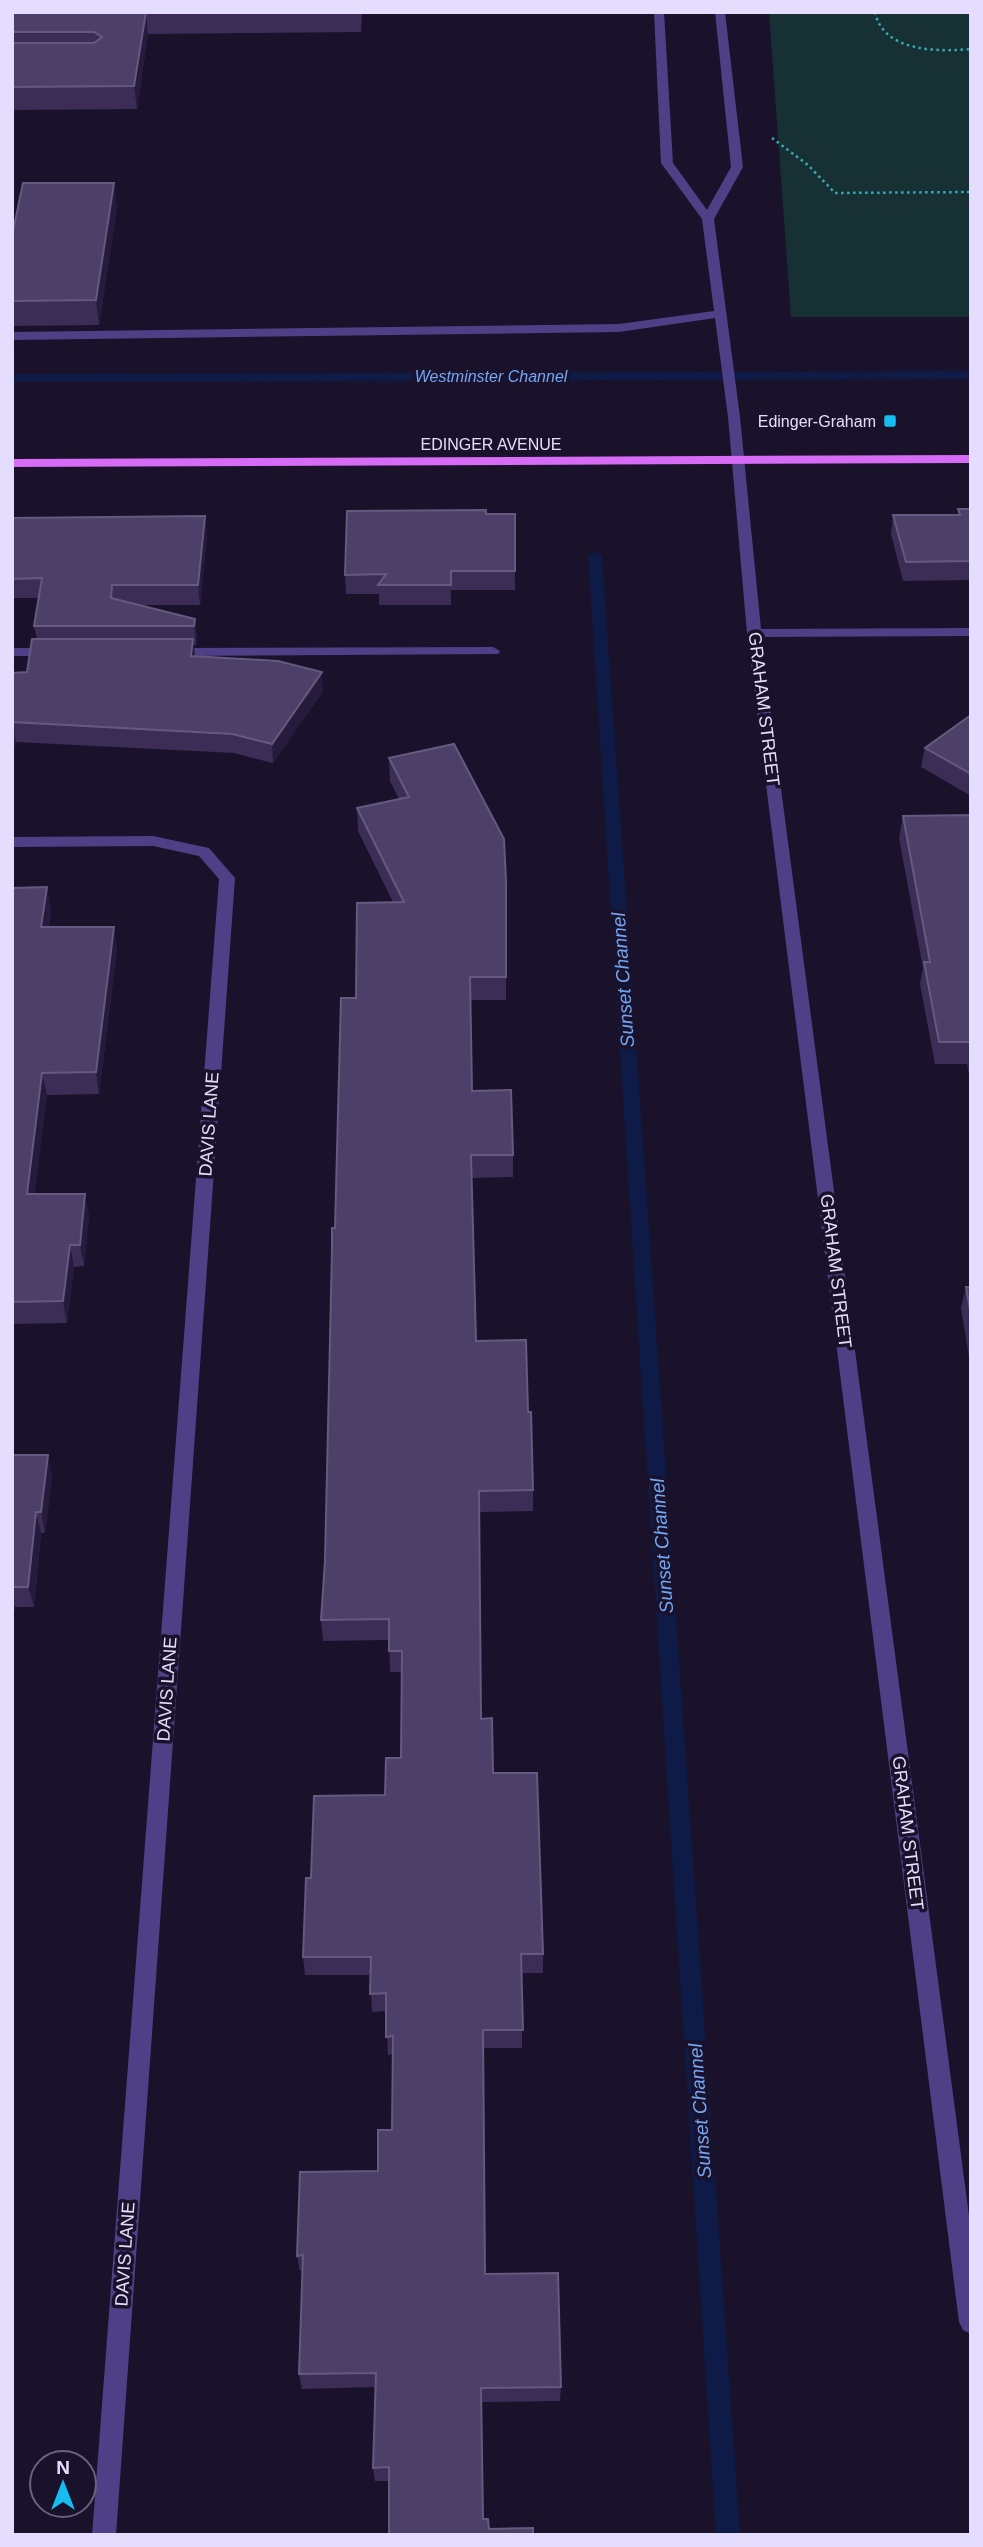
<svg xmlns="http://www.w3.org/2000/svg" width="983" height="2547" viewBox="0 0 983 2547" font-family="Helvetica,sans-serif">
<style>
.green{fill:#163033}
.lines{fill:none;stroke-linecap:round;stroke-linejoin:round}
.stream{fill:#0e1b47;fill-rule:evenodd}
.path{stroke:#38acb6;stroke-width:2.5;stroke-dasharray:2.5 3.5;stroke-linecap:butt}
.minor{fill:#4d4086;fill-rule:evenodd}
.major{fill:#d66bf6;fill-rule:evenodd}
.wall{fill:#3b2d56}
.shaded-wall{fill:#261a3d}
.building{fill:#4d4068;stroke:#65597f;stroke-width:2}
.poi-dot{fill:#15bdf1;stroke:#1a122a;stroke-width:2.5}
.labels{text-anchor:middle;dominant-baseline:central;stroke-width:7;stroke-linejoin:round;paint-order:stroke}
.far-water-label{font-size:16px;font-style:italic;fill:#71a6f7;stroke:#1a122a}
.far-poi-label{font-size:16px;fill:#e5ddfd;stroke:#1a122a;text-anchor:end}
.far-street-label{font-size:16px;fill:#e5ddfd;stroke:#1a122a}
.street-label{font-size:18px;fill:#e5ddfd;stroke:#1a122a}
.water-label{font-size:19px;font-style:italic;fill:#71a6f7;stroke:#1a122a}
</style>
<rect width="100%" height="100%" fill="#1a122a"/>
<path class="green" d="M769,12H971V317H791Z"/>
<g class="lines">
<g class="stream">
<path d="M971,371V379L12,382V374Z"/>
<path d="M595,552L602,556L740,2535H716L588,556Z"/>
</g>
<g class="path">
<path d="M875,12C883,52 938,52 971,49"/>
<path d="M772,138L808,165L835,193L971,192"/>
</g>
<g class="minor">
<path d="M654,12H664L673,163L707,210L731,167L715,12H725L743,167L714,219L740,417L761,629L971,628V636L761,637L971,2231V2334L963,2330L959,2322L747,633L728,417L715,318L619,332L12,340V332L619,324L714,311L702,219L661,163Z"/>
<path d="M493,647L500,651L498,654L171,656L164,652L171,648Z"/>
<path d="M12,648H52L59,652L52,656H12Z"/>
<path d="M153,836L209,848L235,878L116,2535H92L219,879L199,856L153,846L12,847V837Z"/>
</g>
<path class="major" d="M971,455V463L12,467V459Z"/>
</g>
<g class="wall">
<path d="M12,12H430V14H362L361,32L148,34L137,109L12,110Z"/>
<path d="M117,207L99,325L12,326V236Z"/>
<path d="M958,509H971V580L903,581L891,534L893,515H958Z"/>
<path d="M486,514H515V590H451V605H379V594H346L345,575Z"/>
<path d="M205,516L207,535L200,605H137L195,619L197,638L196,645H194L195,656L323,691L273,763L234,753L16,742L12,762V673L27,672L37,639L34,626L39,598H12V518Z"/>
<path d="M971,715V796L921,767L925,748Z"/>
<path d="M389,758L506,882V1000H471L472,1091L513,1155V1177L472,1178L476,1341L528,1412L533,1490V1511L479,1512L481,1719L493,1773L543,1954V1973H522V2048H483L485,2274L561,2387L560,2401L481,2402L389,2535V2481H375L373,2468L375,2387L302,2389L299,2374L303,2271H300L297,2256L378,2171L392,2130L393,2054L388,2055L386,2011L372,2012L370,1975H305L303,1957L311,1878L385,1795L401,1758V1672H390L389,1640L323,1641L321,1620L325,1561L335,1228L356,998L393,902L358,831L357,808L399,799L390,781Z"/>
<path d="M971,815V1085L967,1064H935L920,984L923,968L899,838L903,816Z"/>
<path d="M47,887L51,910L49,927L117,949L99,1094L47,1095L34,1194L89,1215L84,1266L74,1267L67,1323L12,1324V888Z"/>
<path d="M966,1287H971V1357H969L961,1308Z"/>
<path d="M12,1455L52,1476L45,1533H41L34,1607H15L12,1626Z"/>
</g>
<g class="shaded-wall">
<path d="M146,12L148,34L137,109L134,86Z"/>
<path d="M114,183L117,207L99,325L96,300Z"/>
<path d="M205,516L207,535L200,605L198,585Z"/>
<path d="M195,619L197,638L196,645L194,626Z"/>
<path d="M193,639L195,658L191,656Z"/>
<path d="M322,672L323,691L273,763L272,744Z"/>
<path d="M12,723L16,742L12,762Z"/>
<path d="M47,887L51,910L45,950L41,927Z"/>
<path d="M114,927L117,949L99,1094L96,1072Z"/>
<path d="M42,1073L47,1095L32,1216L27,1194Z"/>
<path d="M85,1194L89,1215L84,1266L80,1245Z"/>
<path d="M70,1245L74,1267L67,1323L63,1301Z"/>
<path d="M48,1455L52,1476L45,1533L41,1512Z"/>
<path d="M36,1512L41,1533L34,1607L28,1587Z"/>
<path d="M12,1599L15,1607L12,1626Z"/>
<path d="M12,1780L14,1786L12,1801Z"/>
</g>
<g class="building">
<path d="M12,12H146L134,86L12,87V43H94L102,37L94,32H12Z"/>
<path d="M23,183H114L96,300L12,301V236Z"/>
<path d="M958,509H971V561L906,562L893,515H960Z"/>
<path d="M486,510V514H515V571H451V585H378L386,574L345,575L347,511Z"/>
<path d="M205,516L198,585H112L111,598L195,619L194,626H34L42,578L12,579V518Z"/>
<path d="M32,639H193L191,656L278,661L322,672L272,744L232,734L12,722V673L27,672Z"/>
<path d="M971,715V774L925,748Z"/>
<path d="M454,744L504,839L506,882V977H470L472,1091L511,1090L513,1155H471L476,1341L526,1340L528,1412H531L533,1490L479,1491L481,1719L492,1718L493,1773H537L543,1954H521L523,2030H483L485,2274L558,2273L561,2387L481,2388L483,2519H488L489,2529L533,2528V2535H389V2467L373,2468L376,2373L299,2374L303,2255L297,2256L300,2172L378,2171V2130H392L393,2036L386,2037V1993L370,1994L371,1957H303L306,1878H311L314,1796L385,1795L386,1758H401L402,1651H389V1619L321,1620L325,1561L332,1250V1228H335L341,998H356L357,903L404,902L357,808L409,797L389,758Z"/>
<path d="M971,815V1042H939L924,962H930L903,816Z"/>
<path d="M47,887L41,927H114L96,1072L42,1073L27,1194H85L80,1245H70L63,1301L12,1302V888Z"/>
<path d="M966,1287H971V1315Z"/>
<path d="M12,1455H48L41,1512H36L28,1587H12Z"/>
</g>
<rect class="poi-dot" x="883" y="414" width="14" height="14" rx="3.5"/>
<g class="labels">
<g class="far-water-label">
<text x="491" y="376">Westminster Channel</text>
</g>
<g class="far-poi-label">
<text x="876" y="421">Edinger-Graham</text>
</g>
<g class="far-street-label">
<text x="491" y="444">EDINGER AVENUE</text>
</g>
<g class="street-label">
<text transform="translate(764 709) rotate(83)">GRAHAM STREET</text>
<text transform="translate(209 1124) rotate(-86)">DAVIS LANE</text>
<text transform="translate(836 1271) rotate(83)">GRAHAM STREET</text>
<text transform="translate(167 1689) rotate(-86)">DAVIS LANE</text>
<text transform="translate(908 1833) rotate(83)">GRAHAM STREET</text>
<text transform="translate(125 2254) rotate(-86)">DAVIS LANE</text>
</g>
<g class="water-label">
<text transform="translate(623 980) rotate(-94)">Sunset Channel</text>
<text transform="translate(662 1546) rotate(-94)">Sunset Channel</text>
<text transform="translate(700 2111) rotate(-94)">Sunset Channel</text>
</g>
</g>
<rect width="983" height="2547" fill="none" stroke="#e5ddfd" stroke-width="28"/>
<g transform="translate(63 2484)"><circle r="33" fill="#1a122a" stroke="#6b637e" stroke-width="2"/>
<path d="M0-5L12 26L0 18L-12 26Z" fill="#15bdf1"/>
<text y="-10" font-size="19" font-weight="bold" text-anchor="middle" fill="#e5ddfd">N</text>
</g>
</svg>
